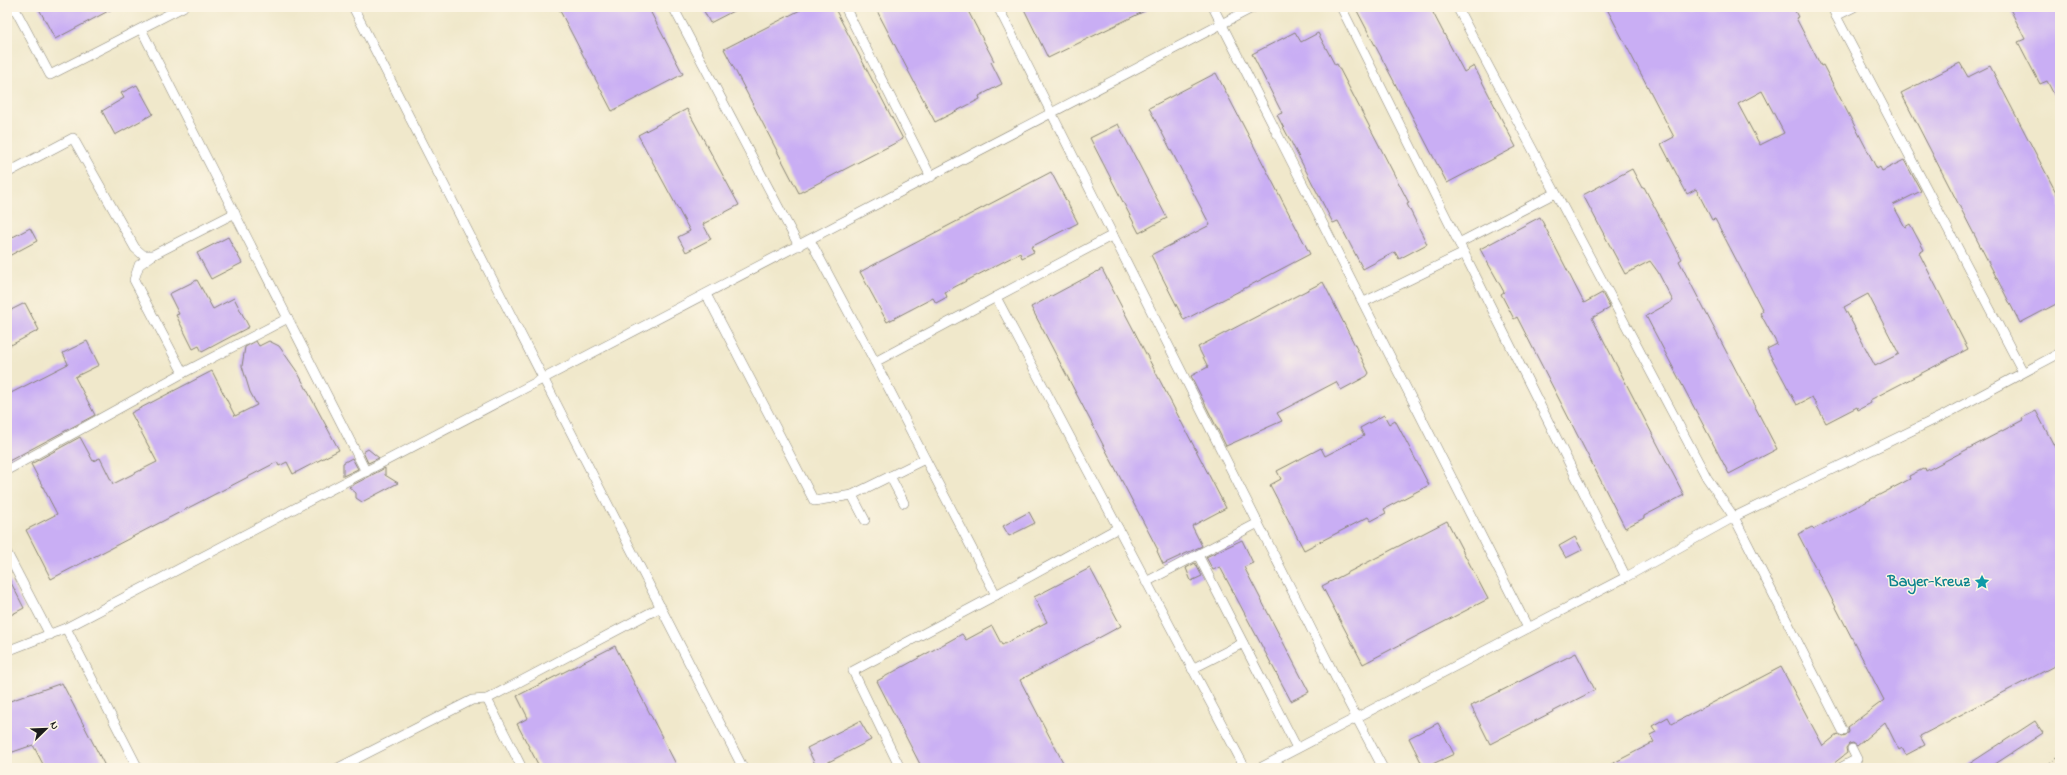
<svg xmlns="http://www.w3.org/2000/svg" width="2067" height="775" viewBox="0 0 2067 775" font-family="'Indie Flower',sans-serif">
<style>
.building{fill:#c9aef4;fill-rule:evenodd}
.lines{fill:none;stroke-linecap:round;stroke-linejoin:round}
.service-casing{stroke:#868274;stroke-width:10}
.path{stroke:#868274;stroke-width:2.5;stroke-dasharray:1 3;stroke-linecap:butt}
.service{stroke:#fff;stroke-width:9}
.labels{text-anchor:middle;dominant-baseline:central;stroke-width:3;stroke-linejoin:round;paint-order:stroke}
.culture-label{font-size:16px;font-weight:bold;fill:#0d838f;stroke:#fcf5e5;text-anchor:end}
</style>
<rect width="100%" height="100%" fill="#fcf5e5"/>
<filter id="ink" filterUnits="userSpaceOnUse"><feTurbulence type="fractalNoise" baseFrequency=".025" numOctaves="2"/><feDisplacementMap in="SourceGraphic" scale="8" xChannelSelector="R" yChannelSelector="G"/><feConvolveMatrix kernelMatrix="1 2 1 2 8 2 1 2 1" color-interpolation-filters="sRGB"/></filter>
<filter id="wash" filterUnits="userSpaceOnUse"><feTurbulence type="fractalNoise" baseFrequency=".012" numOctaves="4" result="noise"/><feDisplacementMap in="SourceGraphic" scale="16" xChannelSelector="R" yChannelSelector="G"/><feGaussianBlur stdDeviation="0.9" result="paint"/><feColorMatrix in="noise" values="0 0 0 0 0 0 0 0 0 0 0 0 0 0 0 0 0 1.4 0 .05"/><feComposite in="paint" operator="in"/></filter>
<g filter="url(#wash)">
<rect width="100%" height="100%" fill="#f0e8cb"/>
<g id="blocks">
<g class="building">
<path d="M38,7H116L55,39Z"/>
<path d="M558,7H648L683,74L612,111Z"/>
<path d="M702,7H741L710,23Z"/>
<path d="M806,7H834L903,139L799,193L724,49Z"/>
<path d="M875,7H966L994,61L991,62L1002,84L979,96L980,99L935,122Z"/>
<path d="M1023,7H1153L1048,58Z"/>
<path d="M1355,7H1430L1464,72L1474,66L1516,147L1447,183Z"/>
<path d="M1606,7H1793L1798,17L1796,18L1819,62L1821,66L1823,65L1877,169L1880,167L1882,171L1904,160L1921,191L1893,205L1905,227L1910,224L1924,250L1919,253L1968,349L1870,400L1871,403L1858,410L1857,407L1826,423L1812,397L1797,405L1767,349L1777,344L1760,313L1763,311L1715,219L1712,220L1696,189L1687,194L1661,144L1674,137ZM1762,91L1784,133L1760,145L1738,104ZM1868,294L1899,354L1875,366L1844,307Z"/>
<path d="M2009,7H2060V106L2047,81L2040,84L2018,42L2025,39Z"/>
<path d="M1295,32L1301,42L1318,33L1335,65L1337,64L1409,203L1407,204L1427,244L1399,259L1395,252L1363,269L1338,221L1333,223L1277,115L1282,113L1252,54Z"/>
<path d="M1960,63L1968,77L1990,66L2060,200V302L2020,323L1901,93Z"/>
<path d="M1216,73L1310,254L1184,320L1151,255L1210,225L1149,108Z"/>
<path d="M137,85L153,114L115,135L102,111L124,98L121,93Z"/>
<path d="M687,109L739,205L703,224L711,239L686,252L678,237L690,231L638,135Z"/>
<path d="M1118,124L1167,218L1139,233L1090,138Z"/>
<path d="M1632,169L1642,188L1644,187L1682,259L1679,261L1777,449L1729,474L1646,316L1673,301L1658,272L1650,261L1625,274L1583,195Z"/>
<path d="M1051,172L1078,223L1031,247L1034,252L1022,258L1020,253L945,292L947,297L936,303L933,298L887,322L860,272Z"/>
<path d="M1540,217L1584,303L1602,293L1610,308L1592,318L1684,495L1644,516V518L1625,528L1517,317L1514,319L1501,294L1504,292L1480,249Z"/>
<path d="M30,228L37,241L7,257V240Z"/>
<path d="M228,237L242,263L211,279L197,253Z"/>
<path d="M1102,269L1226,508L1192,526L1202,546L1163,564L1157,551L1158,550L1031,307Z"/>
<path d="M197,280L213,309L234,298L249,327L202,352L199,346L193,349L176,315L179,314L169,294Z"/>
<path d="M1323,282L1369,373L1367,376L1341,390L1336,382L1277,413L1282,421L1226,446L1191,376L1208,367L1198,347Z"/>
<path d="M25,303L39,330L11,345L7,338V312Z"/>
<path d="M87,341L99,365L75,377L95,415L7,462V395L68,364L63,353Z"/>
<path d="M256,341L259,346L269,341L279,346L298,373L339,450L293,474L287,462L279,466L277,462L51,579L26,530L57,514L31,464L80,437L93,461L100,458L113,484L157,462L131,413L212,371L235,416L257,405L250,392L242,366L245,347Z"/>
<path d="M2036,411L2060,457V663L1920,736L1925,745L1906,755L1902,748L1899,750L1885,722L1857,746L1853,743L1849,744L1846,748L1847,753L1828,768H1604L1654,742L1650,735L1656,732L1652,726L1668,717L1672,724L1781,667L1823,746L1838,734L1842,737L1846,736L1849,732L1848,727L1884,700L1798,534L1812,527L1814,529L1910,479L1909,476L1925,468L1926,471L2023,420L2022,418Z"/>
<path d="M1384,415L1389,424L1395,420L1429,485L1384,509L1386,513L1371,521L1368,517L1304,550L1270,485L1281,479L1277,471L1321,448L1325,456L1364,436L1360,428Z"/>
<path d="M368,449L379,458L368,463L363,452Z"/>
<path d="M352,458L358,469L343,476V463Z"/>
<path d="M385,468V475L398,483L362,502L356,498V493L349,487Z"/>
<path d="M1029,512L1035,523L1009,536L1003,526Z"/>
<path d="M1447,521L1488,599L1363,664L1322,586Z"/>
<path d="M1575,537L1582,550L1566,558L1559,546Z"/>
<path d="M1242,540L1253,563L1244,567L1309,692L1291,701L1220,567L1213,570L1206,557Z"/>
<path d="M1195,563L1202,576L1191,581L1186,568Z"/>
<path d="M1090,568L1121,626L1020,680L1066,768H922L877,681L962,634L966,640L992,626L1002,645L1047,622L1034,597Z"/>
<path d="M7,575L24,608L7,617Z"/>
<path d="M615,646L678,768H540L517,724L528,718L517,696Z"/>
<path d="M1576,653L1595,690L1490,744L1471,706Z"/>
<path d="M62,683L106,768H45L33,745L7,754V702Z"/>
<path d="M860,721L871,740L817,768L807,748Z"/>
<path d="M2035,721L2043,733L1989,768H1963Z"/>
<path d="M1438,723L1454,754L1424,768L1409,738Z"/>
</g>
</g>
</g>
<g filter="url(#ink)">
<use href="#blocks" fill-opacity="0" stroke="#868274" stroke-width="1"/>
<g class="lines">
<g class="service-casing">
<g id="service">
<path d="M14,7L50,75L183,7"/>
<path d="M353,7L743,768"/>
<path d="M673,7L799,246"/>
<path d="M845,7L931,177"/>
<path d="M998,7L1341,688L1383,768"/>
<path d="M1213,7L1528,628"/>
<path d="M1341,7L1626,577"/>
<path d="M1457,7L1707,478L1734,517L1843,731"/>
<path d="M1832,7L1836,16L1854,7"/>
<path d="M1836,16L2023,372"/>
<path d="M141,29L366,472"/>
<path d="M7,173L73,138L135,248L143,255H153L235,213"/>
<path d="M810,240L875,362L996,297L1245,768"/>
<path d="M1459,243L1555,193"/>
<path d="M153,255L139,265L134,280L183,373"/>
<path d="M706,294L814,501L852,495L925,459"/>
<path d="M996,297L1113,235"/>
<path d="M1364,302L1464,253"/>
<path d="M875,362L996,595L853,671L900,768"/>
<path d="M7,470L183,373L288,318"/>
<path d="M890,476L904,503"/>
<path d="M852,495L865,520"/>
<path d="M7,553L50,635"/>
<path d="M1198,555L1297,748"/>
<path d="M1146,582L1258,523"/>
<path d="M996,595L1118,528"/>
<path d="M66,628L138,768"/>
<path d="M7,651L66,628L1254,7"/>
<path d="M1192,669L1243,643"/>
<path d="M338,768L472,700L487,699"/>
<path d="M522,768L487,699L661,607"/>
<path d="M1260,768L1626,577L1734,517L1946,414L2060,353"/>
<path d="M1840,768L1857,759L1852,749"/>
</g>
</g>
<path class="path" d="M2043,768L2060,755"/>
<use href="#service" class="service"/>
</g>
</g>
<defs>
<g id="sight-bare" transform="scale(1.2)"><path d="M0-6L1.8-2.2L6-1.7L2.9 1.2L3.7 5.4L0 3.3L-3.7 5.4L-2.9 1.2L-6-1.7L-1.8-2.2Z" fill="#0f9aa8" stroke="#fcf5e5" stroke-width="2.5" paint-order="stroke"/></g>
</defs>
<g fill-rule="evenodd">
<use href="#sight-bare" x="1982" y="582"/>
</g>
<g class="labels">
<g class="culture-label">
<text x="1970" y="582">Bayer-Kreuz</text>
</g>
</g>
<rect width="2067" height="775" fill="none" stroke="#fcf5e5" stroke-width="24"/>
<g transform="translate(46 729) rotate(67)" stroke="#fcf5e5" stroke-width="3" paint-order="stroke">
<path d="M0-3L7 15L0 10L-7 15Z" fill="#1c1c1c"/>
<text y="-6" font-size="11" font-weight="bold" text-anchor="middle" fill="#1c1c1c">N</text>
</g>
</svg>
